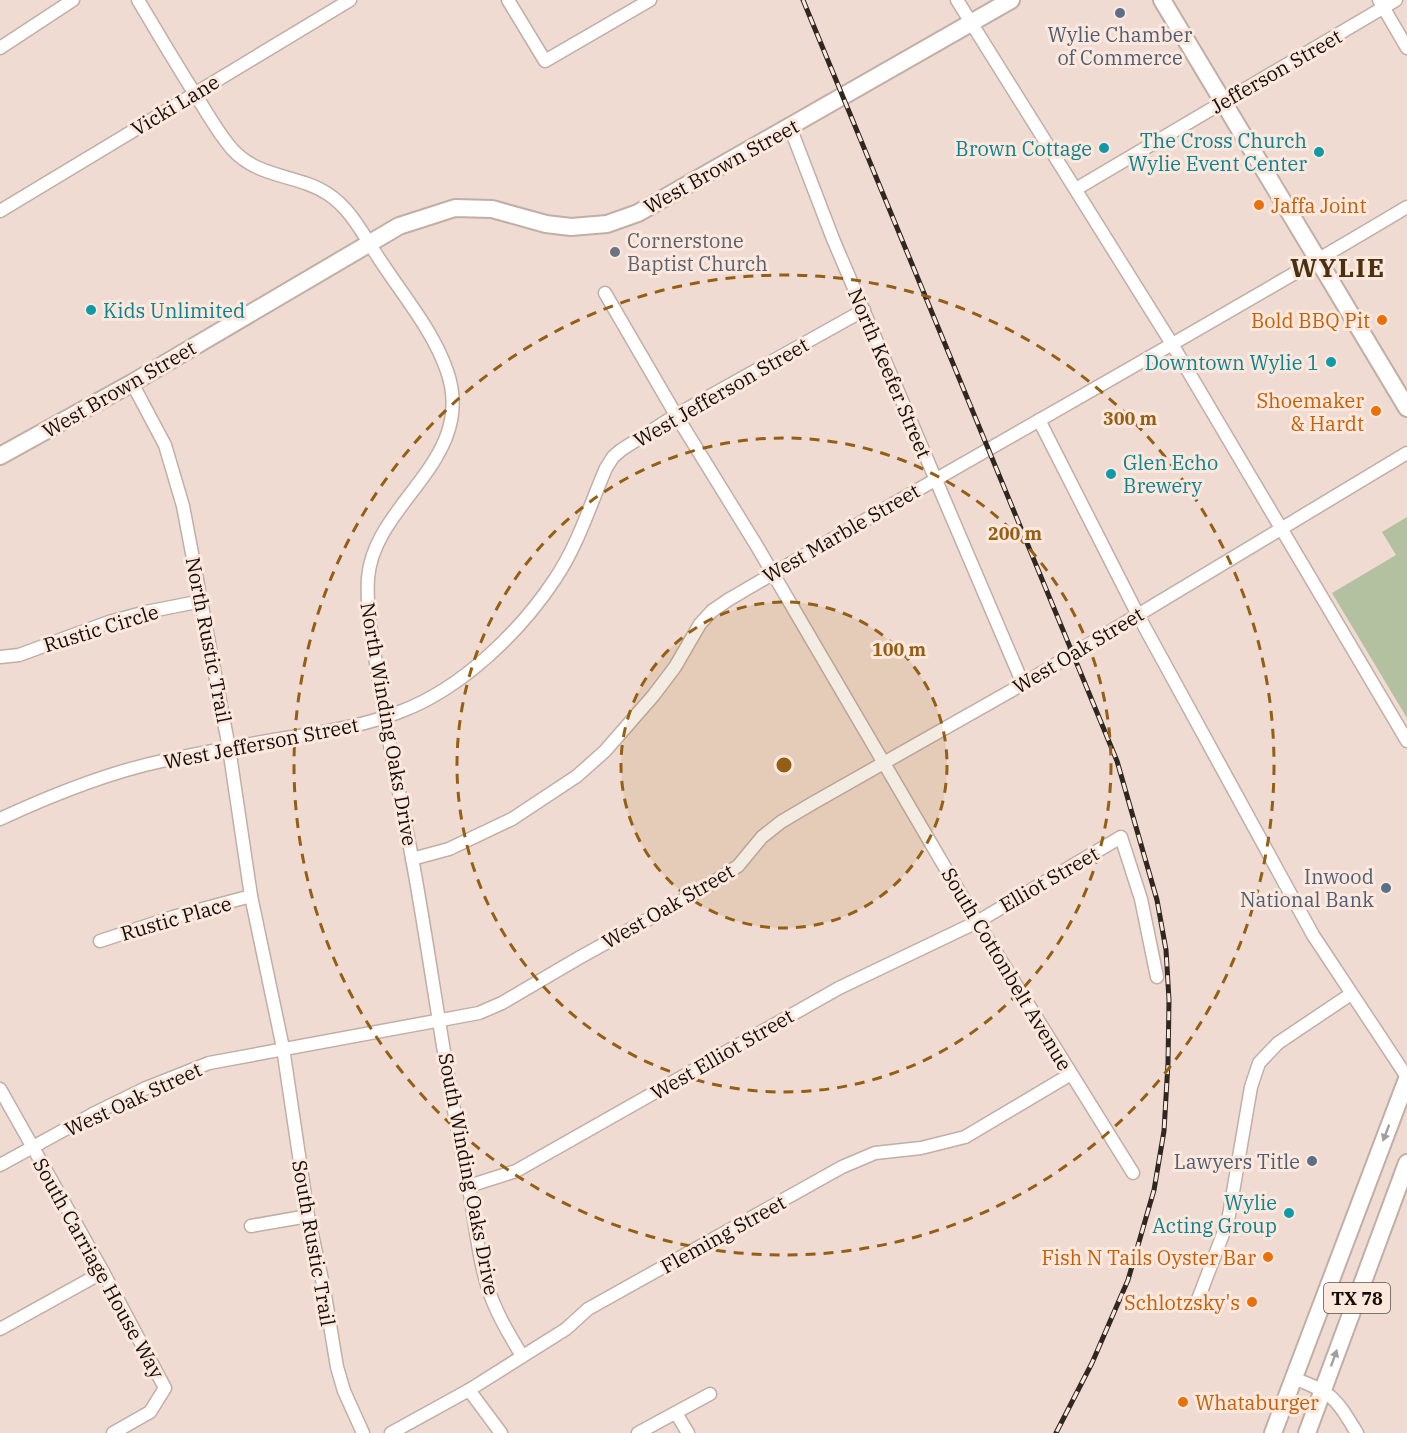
<svg xmlns="http://www.w3.org/2000/svg" width="1407" height="1433" viewBox="0 0 1407 1433" font-family="'IBM Plex Serif',serif">
<style>
.green{fill:#b4c1a0}
.lines{fill:none;stroke-linecap:round;stroke-linejoin:round}
.minor-casing{stroke:#c1aea4;stroke-width:15}
.major-casing{stroke:#c1aea4;stroke-width:20}
.minor{stroke:#fff;stroke-width:12}
.major{stroke:#fff;stroke-width:16}
.rail-casing{stroke:#2e2722;stroke-width:5}
.rail{stroke:#fde8de;stroke-width:3;stroke-dasharray:9;stroke-linecap:butt}
.oneway{fill:#a19f9d}
.ring{fill:none;stroke:#945f14;stroke-width:3;stroke-dasharray:10 8}
.service-dot{fill:#5c6f8a;stroke:#fde8de;stroke-width:2}
.culture-dot{fill:#0f9aa8;stroke:#fde8de;stroke-width:2}
.food-dot{fill:#e8710a;stroke:#fde8de;stroke-width:2}
.worship-dot{fill:#6b7280;stroke:#fde8de;stroke-width:2}
.labels{text-anchor:middle;dominant-baseline:central;stroke-width:6;stroke-linejoin:round;paint-order:stroke}
.shield{fill:#fde8de;stroke:#5a4f4a;stroke-width:1.5}
.shield-label{font-size:18px;font-weight:bold;fill:#140e0a}
.service-label{font-size:20px;fill:#4e5e75;stroke:#fde8de;text-anchor:end}
.street-label{font-size:20px;fill:#140e0a;stroke:#fde8de}
.culture-label{font-size:20px;fill:#0d838f;stroke:#fde8de;text-anchor:end}
.food-label{font-size:20px;fill:#c56008;stroke:#fde8de;text-anchor:end}
.worship-label{font-size:20px;fill:#5b616d;stroke:#fde8de;text-anchor:start}
.district-label{font-size:26px;font-weight:bold;letter-spacing:1.5px;fill:#4a300f;stroke:#fde8de}
.centre{fill:#945f14;stroke:#fde8de;stroke-width:3}
.ring-label{font-size:18px;text-anchor:middle;font-weight:bold;fill:#945f14;stroke:#fde8de;stroke-width:6;stroke-linejoin:round;paint-order:stroke}
</style>
<rect width="100%" height="100%" fill="#efdbd1"/>
<path class="green" d="M1407,517V718L1332,593L1396,555L1382,532Z"/>
<g class="lines">
<g class="minor-casing">
<g id="minor">
<path d="M138,0C159,35 180,71 202,105C211,120 221,136 232,149C259,179 298,174 328,194C353,210 367,242 384,266C406,299 434,333 447,371C478,460 374,502 368,578C366,608 372,639 377,669C386,732 400,795 412,858C432,966 445,1075 468,1183C475,1217 477,1255 488,1288C496,1313 509,1334 522,1356"/>
<path d="M508,0L545,61L650,0"/>
<path d="M957,0L1172,344L1407,741"/>
<path d="M1379,0L1407,48"/>
<path d="M0,48L73,0"/>
<path d="M790,127L833,239L1023,684"/>
<path d="M1076,189L1396,0"/>
<path d="M0,211L350,0"/>
<path d="M605,293L676,415L755,543L977,922L1133,1173"/>
<path d="M132,383L165,445L183,506L229,748L251,896L283,1048L308,1216L324,1289L337,1367L344,1391L363,1433"/>
<path d="M1039,420L1138,615L1313,935L1407,1077"/>
<path d="M0,657L19,655L109,622L146,612L202,601"/>
<path d="M0,819C52,795 106,773 162,761C205,752 249,744 292,737C329,731 367,725 402,711C462,688 520,632 555,579C578,545 590,505 606,468L613,457L621,450L676,415L864,310"/>
<path d="M412,859L449,849L512,819L577,776L605,751L653,696L675,667L700,624L712,611L728,600C953,467 1183,341 1407,207"/>
<path d="M100,941L173,917L251,896"/>
<path d="M0,1089L103,1272L165,1388L150,1412L113,1433"/>
<path d="M0,1165L93,1114L146,1088L209,1063L479,1013L502,1003L577,959L706,887L738,866L762,837L781,822L813,803L1023,684L1407,453"/>
<path d="M469,1186L516,1171L839,988L977,922L1121,837L1141,899L1157,977"/>
<path d="M251,1226L308,1216"/>
<path d="M1197,1302L1228,1221L1251,1087L1259,1063L1278,1043L1351,994"/>
<path d="M0,1329L103,1272"/>
<path d="M1293,1378C1333,1393 1335,1397 1357,1433"/>
<path d="M469,1390L501,1433"/>
<path d="M676,1413L688,1433"/>
<path d="M391,1433L469,1390L566,1329L588,1309L842,1167L875,1153L921,1148L965,1137L1071,1074"/>
<path d="M638,1433L710,1394"/>
</g>
</g>
<g class="major-casing">
<g id="major">
<path d="M1162,0L1407,408"/>
<path d="M0,456L132,383L399,226L455,208L492,209L546,224L571,227L607,224L638,213L1011,0"/>
<path d="M1273,1433L1407,1079"/>
<path d="M1307,1433L1407,1163"/>
</g>
</g>
<use href="#minor" class="minor"/>
<use href="#major" class="major"/>
<g class="rail-casing">
<path id="rail" d="M803,0L1117,761L1157,900L1166,950L1169,1000L1168,1063L1164,1131L1154,1190L1128,1280L1092,1363L1056,1433"/>
</g>
<use href="#rail" class="rail"/>
</g>
<defs><path id="oneway-solid" d="M-6-.8H1V-3.2L6.5 0L1 3.2V.8H-6Z" transform="scale(1.5)"/></defs>
<g class="oneway">
<use href="#oneway-solid" transform="translate(1386 1133) rotate(111)"/>
<use href="#oneway-solid" transform="translate(1334 1358) rotate(-70)"/>
</g>
<circle cx="784" cy="765" r="163" fill="#945f14" fill-opacity=".12"/>
<g class="ring">
<circle cx="784" cy="765" r="163"/>
<circle cx="784" cy="765" r="327"/>
<circle cx="784" cy="765" r="490"/>
</g>
<g class="service-dot">
<circle cx="1120" cy="13" r="6"/>
<circle cx="1386" cy="888" r="6"/>
<circle cx="1312" cy="1161" r="6"/>
</g>
<g class="culture-dot">
<circle cx="1104" cy="148" r="6"/>
<circle cx="1319" cy="152" r="6"/>
<circle cx="91" cy="310" r="6"/>
<circle cx="1331" cy="362" r="6"/>
<circle cx="1111" cy="474" r="6"/>
<circle cx="1289" cy="1213" r="6"/>
</g>
<g class="food-dot">
<circle cx="1259" cy="205" r="6"/>
<circle cx="1382" cy="320" r="6"/>
<circle cx="1376" cy="411" r="6"/>
<circle cx="1268" cy="1257" r="6"/>
<circle cx="1252" cy="1302" r="6"/>
<circle cx="1183" cy="1402" r="6"/>
</g>
<circle class="worship-dot" cx="615" cy="252" r="6"/>
<g class="labels">
<rect class="shield" x="1324" y="1283" width="66" height="30" rx="4.5"/>
<g class="shield-label">
<text x="1357" y="1298">TX 78</text>
</g>
<g class="service-label">
<text x="1120" y="34" text-anchor="middle">Wylie Chamber<tspan x="1120" dy="23">of Commerce</tspan></text>
<text x="1374" y="876">Inwood<tspan x="1374" dy="23">National Bank</tspan></text>
<text x="1300" y="1161">Lawyers Title</text>
</g>
<g class="street-label">
<text transform="translate(1276 71) rotate(-30)">Jefferson Street</text>
<text transform="translate(175 105) rotate(-31)">Vicki Lane</text>
<text transform="translate(721 166) rotate(-29)">West Brown Street</text>
<text transform="translate(890 373) rotate(67)">North Keefer Street</text>
<text transform="translate(119 389) rotate(-30)">West Brown Street</text>
<text transform="translate(721 392) rotate(-30)">West Jefferson Street</text>
<text transform="translate(841 533) rotate(-30)">West Marble Street</text>
<text transform="translate(101 628) rotate(-17)">Rustic Circle</text>
<text transform="translate(209 640) rotate(79)">North Rustic Trail</text>
<text transform="translate(1078 650) rotate(-31)">West Oak Street</text>
<text transform="translate(389 724) rotate(80)">North Winding Oaks Drive</text>
<text transform="translate(261 743) rotate(-11)">West Jefferson Street</text>
<text transform="translate(1049 879) rotate(-30)">Elliot Street</text>
<text transform="translate(668 906) rotate(-30)">West Oak Street</text>
<text transform="translate(176 918) rotate(-16)">Rustic Place</text>
<text transform="translate(1007 969) rotate(59)">South Cottonbelt Avenue</text>
<text transform="translate(722 1054) rotate(-30)">West Elliot Street</text>
<text transform="translate(133 1099) rotate(-25)">West Oak Street</text>
<text transform="translate(469 1174) rotate(79)">South Winding Oaks Drive</text>
<text transform="translate(723 1234) rotate(-29)">Fleming Street</text>
<text transform="translate(314 1243) rotate(80)">South Rustic Trail</text>
<text transform="translate(99 1268) rotate(61)">South Carriage House Way</text>
</g>
<g class="culture-label">
<text x="1307" y="140">The Cross Church<tspan x="1307" dy="23">Wylie Event Center</tspan></text>
<text x="1092" y="148">Brown Cottage</text>
<text x="103" y="310" text-anchor="start">Kids Unlimited</text>
<text x="1319" y="362">Downtown Wylie 1</text>
<text x="1123" y="462" text-anchor="start">Glen Echo<tspan x="1123" dy="23">Brewery</tspan></text>
<text x="1277" y="1202">Wylie<tspan x="1277" dy="23">Acting Group</tspan></text>
</g>
<g class="food-label">
<text x="1271" y="205" text-anchor="start">Jaffa Joint</text>
<text x="1370" y="320">Bold BBQ Pit</text>
<text x="1364" y="400">Shoemaker<tspan x="1364" dy="23">&amp; Hardt</tspan></text>
<text x="1256" y="1257">Fish N Tails Oyster Bar</text>
<text x="1240" y="1302">Schlotzsky's</text>
<text x="1195" y="1402" text-anchor="start">Whataburger</text>
</g>
<g class="worship-label">
<text x="627" y="240">Cornerstone<tspan x="627" dy="23">Baptist Church</tspan></text>
</g>
<g class="district-label">
<text x="1338" y="267">WYLIE</text>
</g>
</g>
<circle cx="784" cy="765" r="9" class="centre"/>
<g class="ring-label">
<text x="1130" y="425">300 m</text>
<text x="1015" y="540">200 m</text>
<text x="899" y="656">100 m</text>
</g>
</svg>
